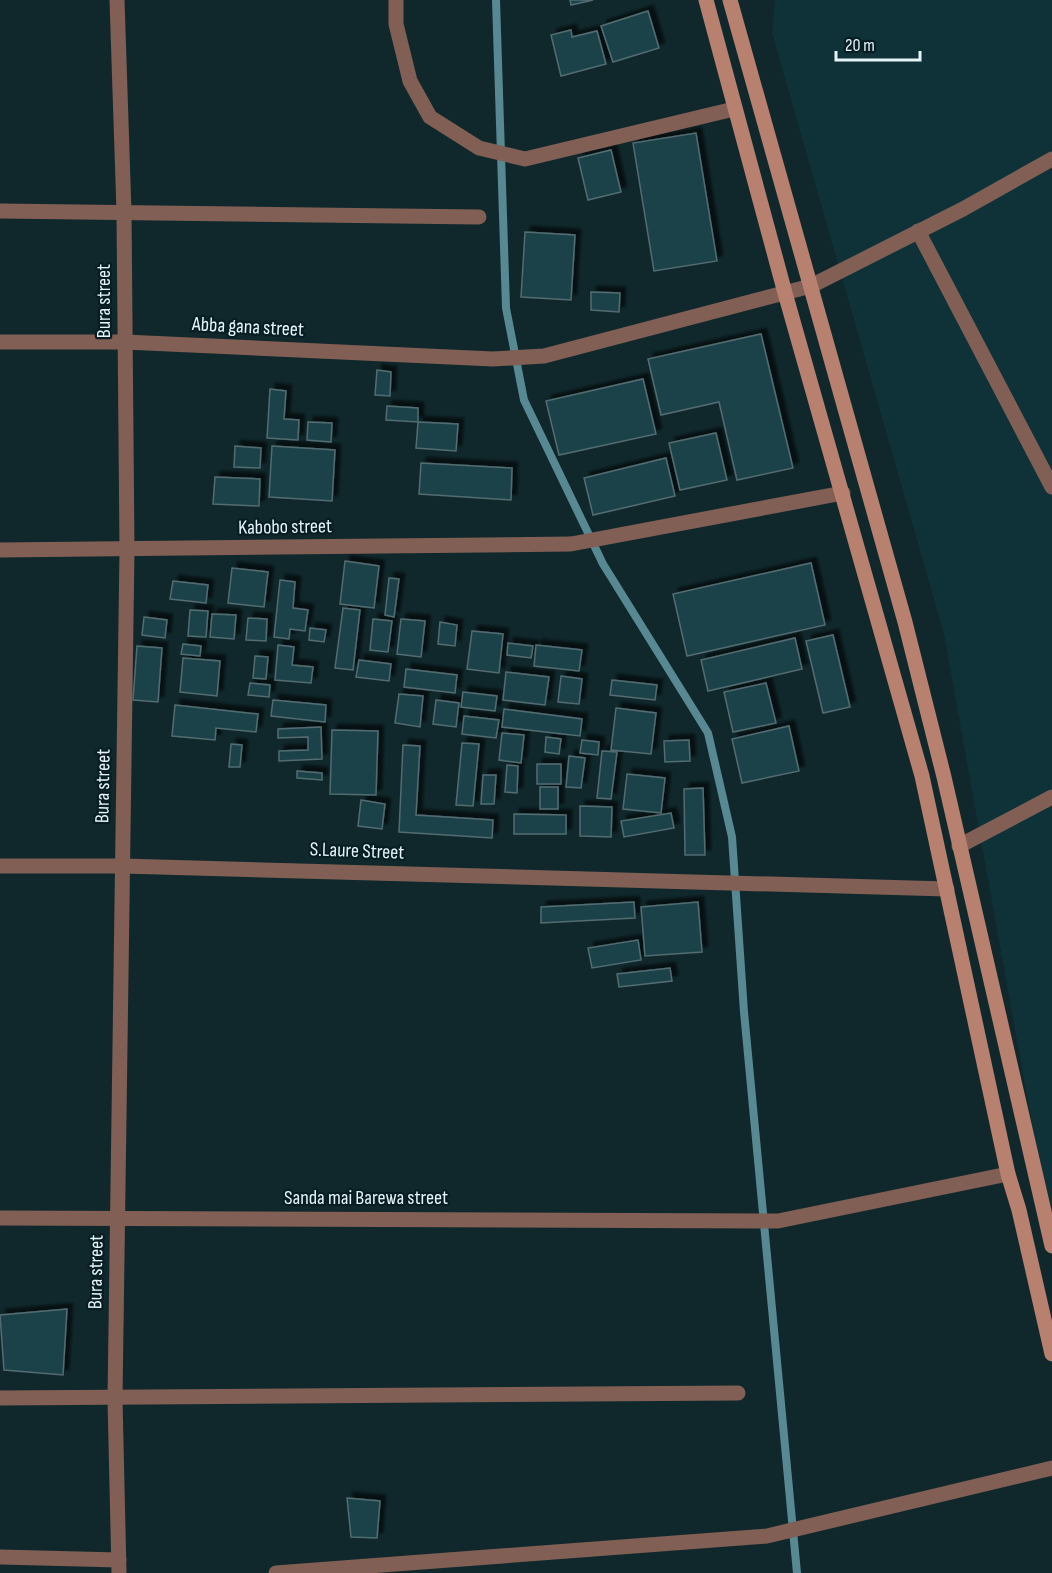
<svg xmlns="http://www.w3.org/2000/svg" width="1052" height="1573" viewBox="0 0 1052 1573" font-family="'Sofia Sans Condensed',sans-serif">
<style>
.built{fill:#0e3238}
.lines{fill:none;stroke-linecap:round;stroke-linejoin:round}
.stream{stroke:#588891;stroke-width:8}
.building{fill:#1e4249;stroke:#526c71;stroke-width:1.5;filter:url(#shadow)}
.street{stroke:#815f54;stroke-width:15}
.secondary{stroke:#b7806f;stroke-width:15}
.labels{text-anchor:middle;dominant-baseline:central;stroke-width:4.5;stroke-linejoin:round;paint-order:stroke}
.street-label{font-size:20px;fill:#e6f4f7;stroke:#061e23}
</style>
<defs>
<filter id="shadow"><feDropShadow dx="5.5" dy="-5.5" stdDeviation="1.5" flood-color="#0009"/></filter>
</defs>
<rect width="100%" height="100%" fill="#10282c"/>
<path class="built" d="M775,0H1052V1236L944,634L772,33Z"/>
<g class="lines">
<path class="stream" d="M496,0L506,308L524,400L603,564L708,733L732,837L744,1012L797,1573"/>
</g>
<g class="building">
<path d="M570,0H593L571,5Z"/>
<path d="M648,11L659,48L613,62L601,26Z"/>
<path d="M571,30L572,37L597,31L606,64L561,76L551,35Z"/>
<path d="M696,133L717,261L654,271L633,143Z"/>
<path d="M611,150L621,192L588,200L578,158Z"/>
<path d="M525,232L575,235L571,300L521,297Z"/>
<path d="M591,292L620,293L619,312L591,310Z"/>
<path d="M761,334L793,468L737,480L719,402L661,415L648,359Z"/>
<path d="M377,370L391,372L390,396L375,395Z"/>
<path d="M643,379L656,434L559,455L546,401Z"/>
<path d="M270,389L286,391L284,419L299,420L298,440L267,438Z"/>
<path d="M387,406L418,408V422L386,420Z"/>
<path d="M308,422L332,423L331,442L307,440Z"/>
<path d="M418,422L458,424L456,451L416,448Z"/>
<path d="M716,433L727,480L680,490L669,443Z"/>
<path d="M235,446L261,448L260,468L234,467Z"/>
<path d="M272,446L335,450L332,501L269,497Z"/>
<path d="M666,458L675,496L593,515L584,478Z"/>
<path d="M421,463L512,468L511,500L419,494Z"/>
<path d="M215,477L260,479L259,506L213,504Z"/>
<path d="M345,561L379,566L374,608L340,604Z"/>
<path d="M811,563L825,625L687,656L673,594Z"/>
<path d="M232,568L268,572L264,607L228,603Z"/>
<path d="M389,578L399,579L394,617L385,615Z"/>
<path d="M280,580L295,582L293,608L308,610L305,631L290,629L289,639L274,637Z"/>
<path d="M173,581L208,585L206,603L170,599Z"/>
<path d="M343,608L360,610L353,670L335,668Z"/>
<path d="M190,610L208,611L206,637L188,636Z"/>
<path d="M212,614L236,615L234,639L210,637Z"/>
<path d="M144,617L167,620L165,638L142,635Z"/>
<path d="M248,618L267,619L266,641L246,640Z"/>
<path d="M373,619L392,621L388,652L370,650Z"/>
<path d="M401,619L425,621L421,657L397,654Z"/>
<path d="M440,622L457,625L455,646L438,644Z"/>
<path d="M310,628L326,630L324,642L309,640Z"/>
<path d="M472,631L503,634L499,673L467,669Z"/>
<path d="M833,635L850,707L823,713L806,641Z"/>
<path d="M795,638L802,669L708,691L701,660Z"/>
<path d="M508,643L533,646L531,658L507,655Z"/>
<path d="M183,644L201,646L200,656L181,654Z"/>
<path d="M278,645L294,647L292,665L313,667L311,683L275,680Z"/>
<path d="M536,645L582,650L579,671L534,666Z"/>
<path d="M137,646L162,648L158,702L133,700Z"/>
<path d="M255,656L268,657L266,679L253,678Z"/>
<path d="M183,658L220,661L217,696L180,692Z"/>
<path d="M359,660L391,664L389,681L356,677Z"/>
<path d="M406,669L457,675L455,693L404,687Z"/>
<path d="M506,672L549,677L545,705L503,700Z"/>
<path d="M561,676L582,679L579,704L558,702Z"/>
<path d="M612,680L657,685L655,700L610,695Z"/>
<path d="M250,683L270,685L269,697L248,695Z"/>
<path d="M766,683L776,723L733,732L724,692Z"/>
<path d="M463,692L497,696L495,711L461,707Z"/>
<path d="M399,694L423,696L420,727L395,723Z"/>
<path d="M273,700L326,705L325,722L271,716Z"/>
<path d="M436,700L459,703L456,727L433,724Z"/>
<path d="M175,705L258,714L256,732L216,728L215,740L172,736Z"/>
<path d="M616,708L656,713L651,754L611,750Z"/>
<path d="M504,709L582,719L580,736L502,727Z"/>
<path d="M464,716L499,720L496,738L462,734Z"/>
<path d="M789,726L799,771L742,783L732,739Z"/>
<path d="M321,727L322,759L279,761V751L308,750V737L278,738V729Z"/>
<path d="M332,730L378,731L376,795L330,794Z"/>
<path d="M502,733L524,735L521,763L499,760Z"/>
<path d="M546,737L561,739L559,754L545,752Z"/>
<path d="M582,740L599,742L598,755L580,753Z"/>
<path d="M689,740L690,761L665,762L664,741Z"/>
<path d="M462,743L479,744L473,806L456,805Z"/>
<path d="M231,744L242,745L240,767H229Z"/>
<path d="M403,745L420,746L416,815L493,820L492,838L399,832Z"/>
<path d="M602,751L617,752L611,799L597,798Z"/>
<path d="M569,756L585,758L581,788L566,787Z"/>
<rect x="537" y="764" width="24" height="20"/>
<path d="M507,765L518,766L517,793L505,792Z"/>
<path d="M297,771L322,773V780L297,778Z"/>
<path d="M627,774L665,778L661,813L623,809Z"/>
<path d="M483,775H496L494,804H481Z"/>
<rect x="540" y="787" width="18" height="22"/>
<path d="M703,788L705,855H685L684,789Z"/>
<path d="M361,800L385,804L382,829L358,826Z"/>
<path d="M580,806L612,807L611,837L580,836Z"/>
<path d="M671,813L674,828L624,837L621,821Z"/>
<path d="M514,814L566,815V834H514Z"/>
<path d="M634,902L635,918L541,923V907Z"/>
<path d="M698,902L702,952L645,956L641,907Z"/>
<path d="M638,940L641,960L592,968L588,948Z"/>
<path d="M670,968L672,981L619,987L617,974Z"/>
<path d="M67,1309L63,1375L4,1370L0,1315Z"/>
<path d="M347,1498L380,1501L377,1538L351,1537Z"/>
</g>
<g class="lines">
<g class="street">
<path d="M117,0L124,212L127,550L115,1399L119,1573"/>
<path d="M396,0V24L410,81L430,117L479,148L525,159L734,109"/>
<path d="M0,211L479,217"/>
<path d="M918,231L1052,487"/>
<path d="M0,342H125L493,359L544,356L811,286L963,209L1052,159"/>
<path d="M0,550L571,544L843,493"/>
<path d="M959,846L1052,797"/>
<path d="M0,866H123L947,889"/>
<path d="M0,1218L778,1221L1008,1174"/>
<path d="M0,1398L738,1393"/>
<path d="M0,1557L119,1560"/>
<path d="M276,1573L767,1536L1052,1468"/>
</g>
<g class="secondary">
<path d="M706,0L785,293L922,776L1008,1174L1019,1210L1052,1354"/>
<path d="M730,0L905,622L944,777L1052,1246"/>
</g>
</g>
<g class="labels">
<g class="street-label">
<text transform="translate(104 301) rotate(-90)">Bura street</text>
<text transform="translate(248 327) rotate(3)">Abba gana street</text>
<text transform="translate(285 527) rotate(-1)">Kabobo street</text>
<text transform="translate(103 786) rotate(-89)">Bura street</text>
<text transform="translate(357 851) rotate(2)">S.Laure Street</text>
<text x="366" y="1198">Sanda mai Barewa street</text>
<text transform="translate(96 1272) rotate(-89)">Bura street</text>
</g>
</g>
<path d="M836 51v9h84v-9" fill="none" stroke="#e6f4f7" stroke-width="3"/>
<text x="845" y="51" font-size="18" fill="#e6f4f7" stroke="#061e23" stroke-width="4.5" paint-order="stroke">20 m</text>
</svg>
